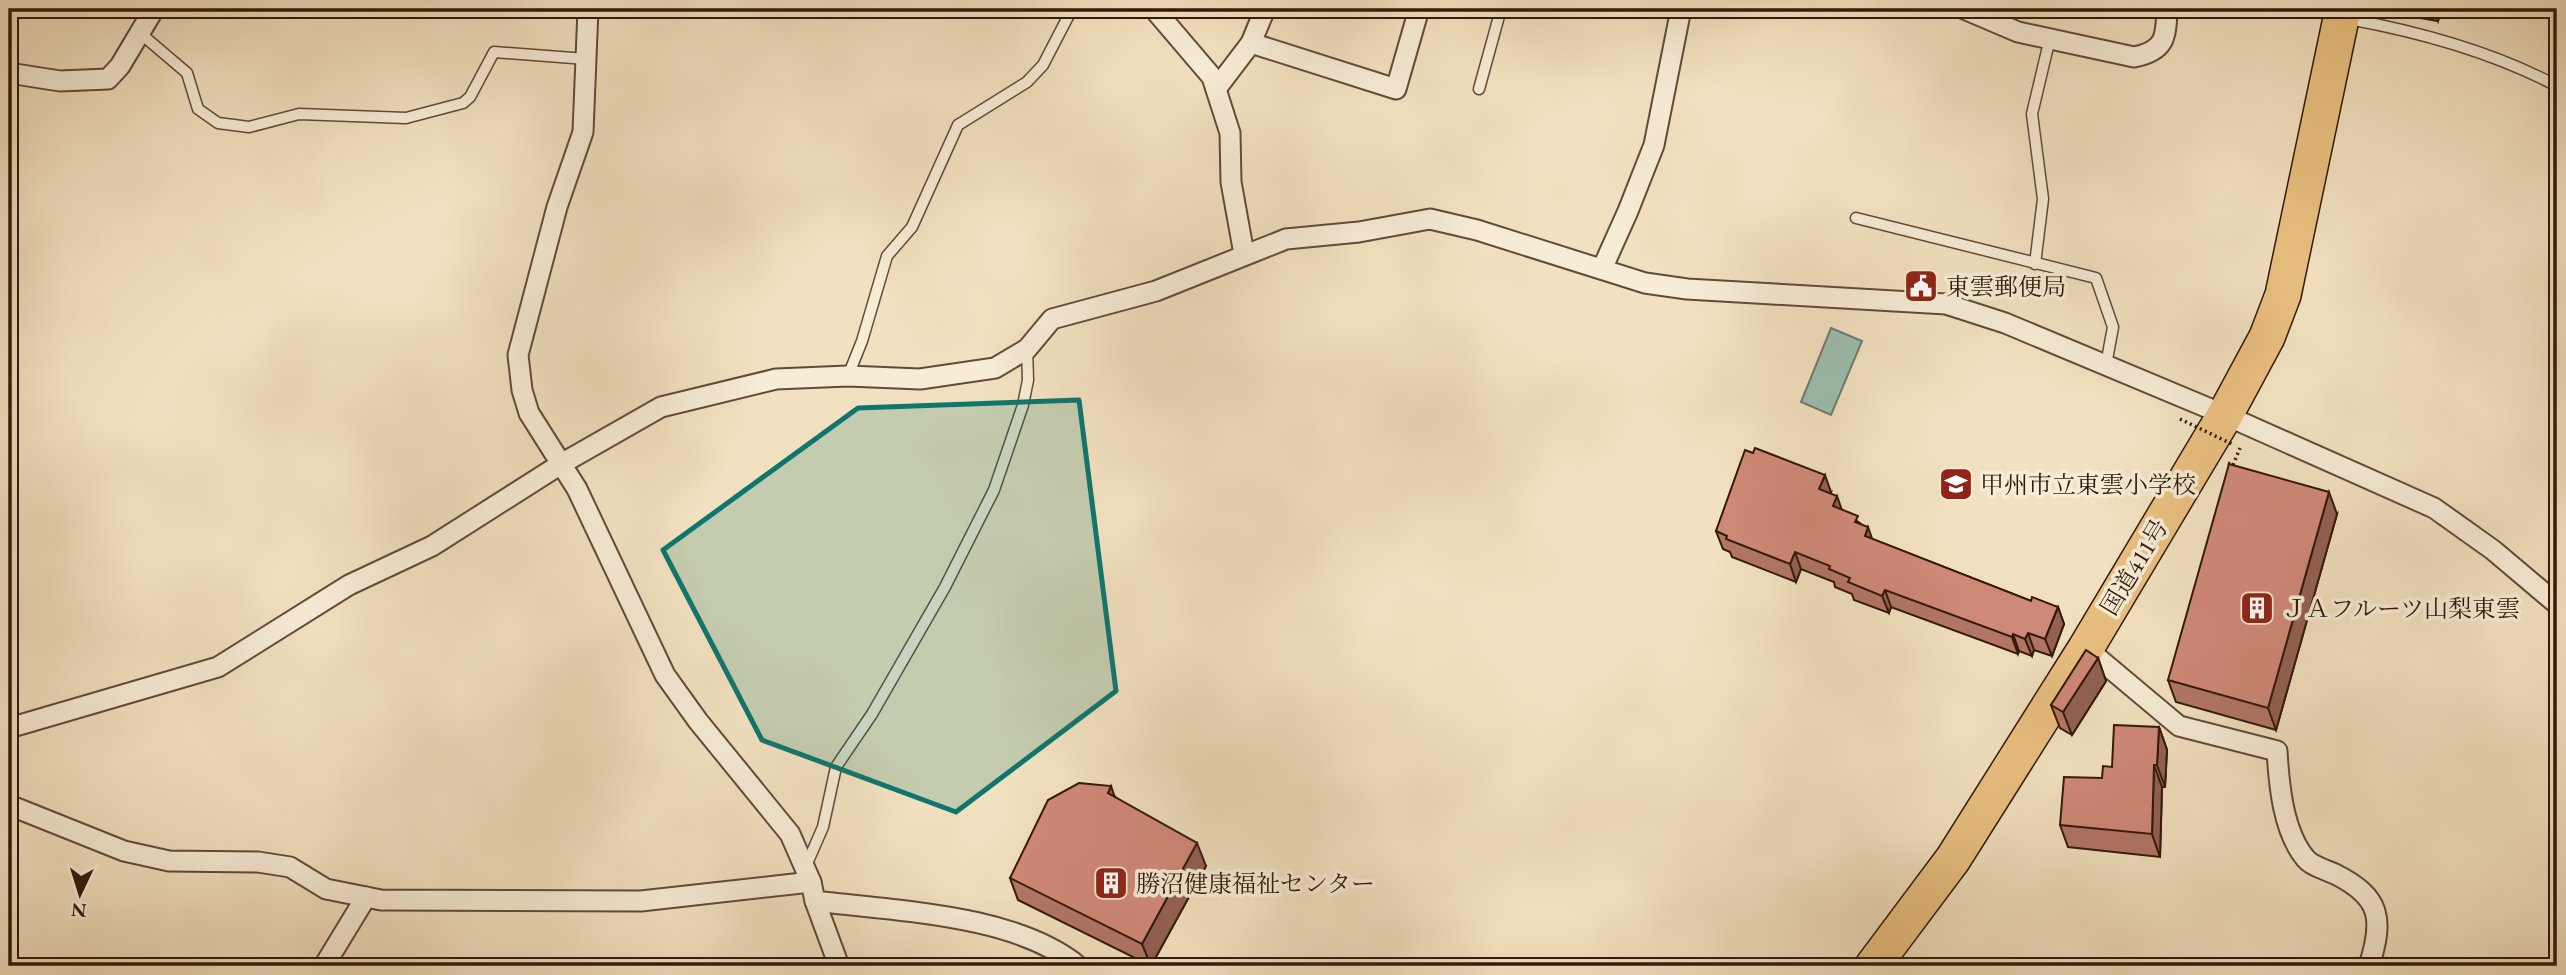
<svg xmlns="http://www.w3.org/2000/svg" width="2566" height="975" viewBox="0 0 2566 975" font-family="'EB Garamond','Noto Serif JP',serif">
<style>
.water{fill:#9cbeae;stroke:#717c6c;stroke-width:2}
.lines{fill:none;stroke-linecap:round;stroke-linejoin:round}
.lane-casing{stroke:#614b38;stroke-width:13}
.street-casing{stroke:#614b38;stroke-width:23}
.highway-casing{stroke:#31190a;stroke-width:38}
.path{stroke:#31190a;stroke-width:3.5;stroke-dasharray:2 3.5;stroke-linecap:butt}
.lane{stroke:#f7ecd6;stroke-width:10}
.street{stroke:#f7ecd6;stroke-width:19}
.highway{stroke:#e9c080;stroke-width:35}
.path-bridge{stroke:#31190a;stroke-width:3.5;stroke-dasharray:2 3.5;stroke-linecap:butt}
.wall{fill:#b37667;stroke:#31190a;stroke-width:2}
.shaded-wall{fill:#926054;stroke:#31190a;stroke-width:2}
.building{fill:#d08978;stroke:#31190a;stroke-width:2}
.marked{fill:#0f766e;fill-opacity:0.2;stroke:#0f766e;stroke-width:5;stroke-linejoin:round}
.labels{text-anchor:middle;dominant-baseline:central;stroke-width:7;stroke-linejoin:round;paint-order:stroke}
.poi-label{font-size:24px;fill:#31190a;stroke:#f7ecd6;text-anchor:start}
.street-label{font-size:24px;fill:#31190a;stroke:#f7ecd6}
</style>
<rect width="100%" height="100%" fill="#f2e1c0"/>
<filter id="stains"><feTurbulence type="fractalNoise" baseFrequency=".00286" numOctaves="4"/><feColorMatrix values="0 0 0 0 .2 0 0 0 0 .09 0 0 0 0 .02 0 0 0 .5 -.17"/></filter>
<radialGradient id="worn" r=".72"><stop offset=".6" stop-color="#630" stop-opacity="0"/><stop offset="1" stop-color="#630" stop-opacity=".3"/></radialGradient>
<path class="water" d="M1831,328L1862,341L1831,415L1801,402Z"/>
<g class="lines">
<g class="lane-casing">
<g id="lane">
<path d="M2349,19C2420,32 2493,52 2557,86"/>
<path d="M140,33L187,73L198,109L218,123L249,127L299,114L406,118L463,103L470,97L494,52L586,59"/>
<path d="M1479,89L1501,9"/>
<path d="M1856,218L2096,278L2113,327L2106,365"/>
<path d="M2035,264L2043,199L2032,114L2050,38"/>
<path d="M848,376L862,341L887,256L912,227L958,125L1027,82L1043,65L1072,9"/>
<path d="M806,866L823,827L836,767L872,714L945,587L994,490L1023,405L1028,380L1027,349"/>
</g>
</g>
<g class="street-casing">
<g id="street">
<path d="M588,9L583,132L557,207L518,355L522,390L529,413L577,489L665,675L698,721L790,834L811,882L815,901L839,966"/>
<path d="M1154,9L1212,77L1230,133L1231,182L1244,254"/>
<path d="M1964,9L2018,32L2134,57C2165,51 2166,38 2167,9"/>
<path d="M1251,43L1396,89L1419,9"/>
<path d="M9,73L60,81L108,79L120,66L154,9"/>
<path d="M1216,89L1251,43L1265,9"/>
<path d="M1602,269L1628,211L1654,145L1681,9"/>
<path d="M2086,648L2179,726L2277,751C2279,785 2283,832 2306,859C2312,866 2326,870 2335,874C2381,897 2384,919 2369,966"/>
<path d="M9,728L218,667L349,585L432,546L561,464L661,407L776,379L848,376L920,379L995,368L1027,349L1052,319L1156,291L1286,239L1359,232L1430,219L1477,230L1645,283L1687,289L1946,304L2005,323L2225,415L2434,508L2493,550L2557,604"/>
<path d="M9,805L124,851L169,861L258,862L290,867L326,889L381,900L641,901L811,882"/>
<path d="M815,901C894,911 1015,914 1078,966"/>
<path d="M324,966L366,897"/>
</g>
</g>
<g class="highway-casing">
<path id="highway" d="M1873,966L1953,859L2086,648L2225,415L2267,337L2283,295L2343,9"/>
</g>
<path class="path" d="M2228,463L2233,465L2240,448"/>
<use href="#lane" class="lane"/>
<use href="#street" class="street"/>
<use href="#highway" class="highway"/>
<path class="path-bridge" d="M2180,419L2234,445"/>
</g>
<g class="wall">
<path d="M2396,9H2441L2438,21L2398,14Z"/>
<path d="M1831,492L1830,494L1842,510L1861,524L1872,539L2031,601L2058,607L2064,624L2052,656L2034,650L2032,656L2019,651L2018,654L1891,607L1889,613L1854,600L1852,594L1835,587L1834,582L1801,569L1796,582L1732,557L1730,552L1723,549L1716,531Z"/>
<path d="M2337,514L2276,730L2176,702L2168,680Z"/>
<path d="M2098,658L2106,681L2072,735L2060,728L2051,705Z"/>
<path d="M2159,727L2167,750L2165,787H2162L2160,857L2068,847L2060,825L2112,767Z"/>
<path d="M1114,796L1206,866L1151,966L1018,900L1010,878Z"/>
</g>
<g class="shaded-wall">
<path d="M2434,9H2441L2438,21Z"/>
<path d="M1825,475L1831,492L1825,507L1819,489Z"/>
<path d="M2329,492L2337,514L2276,730L2268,708Z"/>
<path d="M1837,496L1843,513L1833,506Z"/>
<path d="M1868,527L1874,544L1865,536Z"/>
<path d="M1795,552L1801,569L1796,582L1790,564Z"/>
<path d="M1885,590L1891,607L1889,613L1882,596Z"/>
<path d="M2058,607L2064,624L2052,656L2045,639Z"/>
<path d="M2028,633L2034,650L2032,656L2025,639Z"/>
<path d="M2013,634L2019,651L2018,654L2012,637Z"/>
<path d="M2098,658L2106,681L2072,735L2063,712Z"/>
<path d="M2159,727L2167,750L2165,787L2157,765Z"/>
<path d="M2154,765L2162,787L2160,857L2152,834Z"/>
<path d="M1111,786L1119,809L1108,793Z"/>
<path d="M1197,843L1206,866L1151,966L1142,944Z"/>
</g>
<g class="building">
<path d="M1755,448L1825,475L1819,489L1837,496L1833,506L1858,516L1855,522L1868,527L1865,536L2031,601L2032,597L2058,607L2045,639L2028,633L2025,639L2013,634L2012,637L1885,590L1882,596L1848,582L1850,578L1829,569L1830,566L1795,552L1790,564L1726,539L1727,536L1716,531L1745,450L1753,453Z"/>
<path d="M2229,464L2329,492L2268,708L2168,680Z"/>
<path d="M2086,650L2098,658L2063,712L2051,705Z"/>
<path d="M2114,725L2159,727L2157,765H2154L2152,834L2060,825L2064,777L2102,778L2103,766L2112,767Z"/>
<path d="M1079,783L1111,786L1108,793L1197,843L1142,944L1010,878L1048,800Z"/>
</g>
<path class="marked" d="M1079,400L1116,691L956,812L762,740L663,550L858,408Z"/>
<defs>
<g id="civic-square" transform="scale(1.75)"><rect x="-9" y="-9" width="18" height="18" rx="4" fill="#8f2418" stroke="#f7ecd6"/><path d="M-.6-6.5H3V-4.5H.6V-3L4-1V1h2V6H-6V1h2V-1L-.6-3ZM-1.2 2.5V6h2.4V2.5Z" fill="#fff"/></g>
<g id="school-square" transform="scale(1.75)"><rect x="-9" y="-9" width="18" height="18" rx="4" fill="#8f2418" stroke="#f7ecd6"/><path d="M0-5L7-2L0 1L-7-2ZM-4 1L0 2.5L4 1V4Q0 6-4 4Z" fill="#fff"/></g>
<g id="building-square" transform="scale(1.75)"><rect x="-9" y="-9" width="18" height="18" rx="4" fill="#8f2418" stroke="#f7ecd6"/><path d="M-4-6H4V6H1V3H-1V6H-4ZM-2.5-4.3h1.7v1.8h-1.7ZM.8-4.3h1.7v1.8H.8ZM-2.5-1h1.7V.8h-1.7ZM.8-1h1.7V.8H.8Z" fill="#fff"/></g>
</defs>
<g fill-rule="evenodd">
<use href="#civic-square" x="1921" y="286"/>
<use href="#school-square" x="1956" y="484"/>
<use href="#building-square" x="2257" y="608"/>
<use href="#building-square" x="1111" y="883"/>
</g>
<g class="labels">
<g class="poi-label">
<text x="1946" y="286">東雲郵便局</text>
<text x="1980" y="484">甲州市立東雲小学校</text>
<text x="2282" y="608">ＪＡフルーツ山梨東雲</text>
<text x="1136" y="883">勝沼健康福祉センター</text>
</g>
<g class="street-label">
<text transform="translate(2134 567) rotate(-59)">国道411号</text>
</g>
</g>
<rect width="2566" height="975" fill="none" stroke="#f2e1c0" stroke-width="35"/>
<rect x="10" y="10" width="2545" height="954" fill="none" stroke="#31190a" stroke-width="3.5"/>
<rect x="18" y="18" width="2531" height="940" fill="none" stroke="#31190a" stroke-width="2"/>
<g transform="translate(80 894) rotate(184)" stroke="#f7ecd6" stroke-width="5" paint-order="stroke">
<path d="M0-5L12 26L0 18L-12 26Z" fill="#31190a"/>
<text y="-10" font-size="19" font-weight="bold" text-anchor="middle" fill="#31190a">N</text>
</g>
<rect width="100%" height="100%" filter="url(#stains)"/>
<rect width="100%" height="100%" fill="url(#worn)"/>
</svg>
